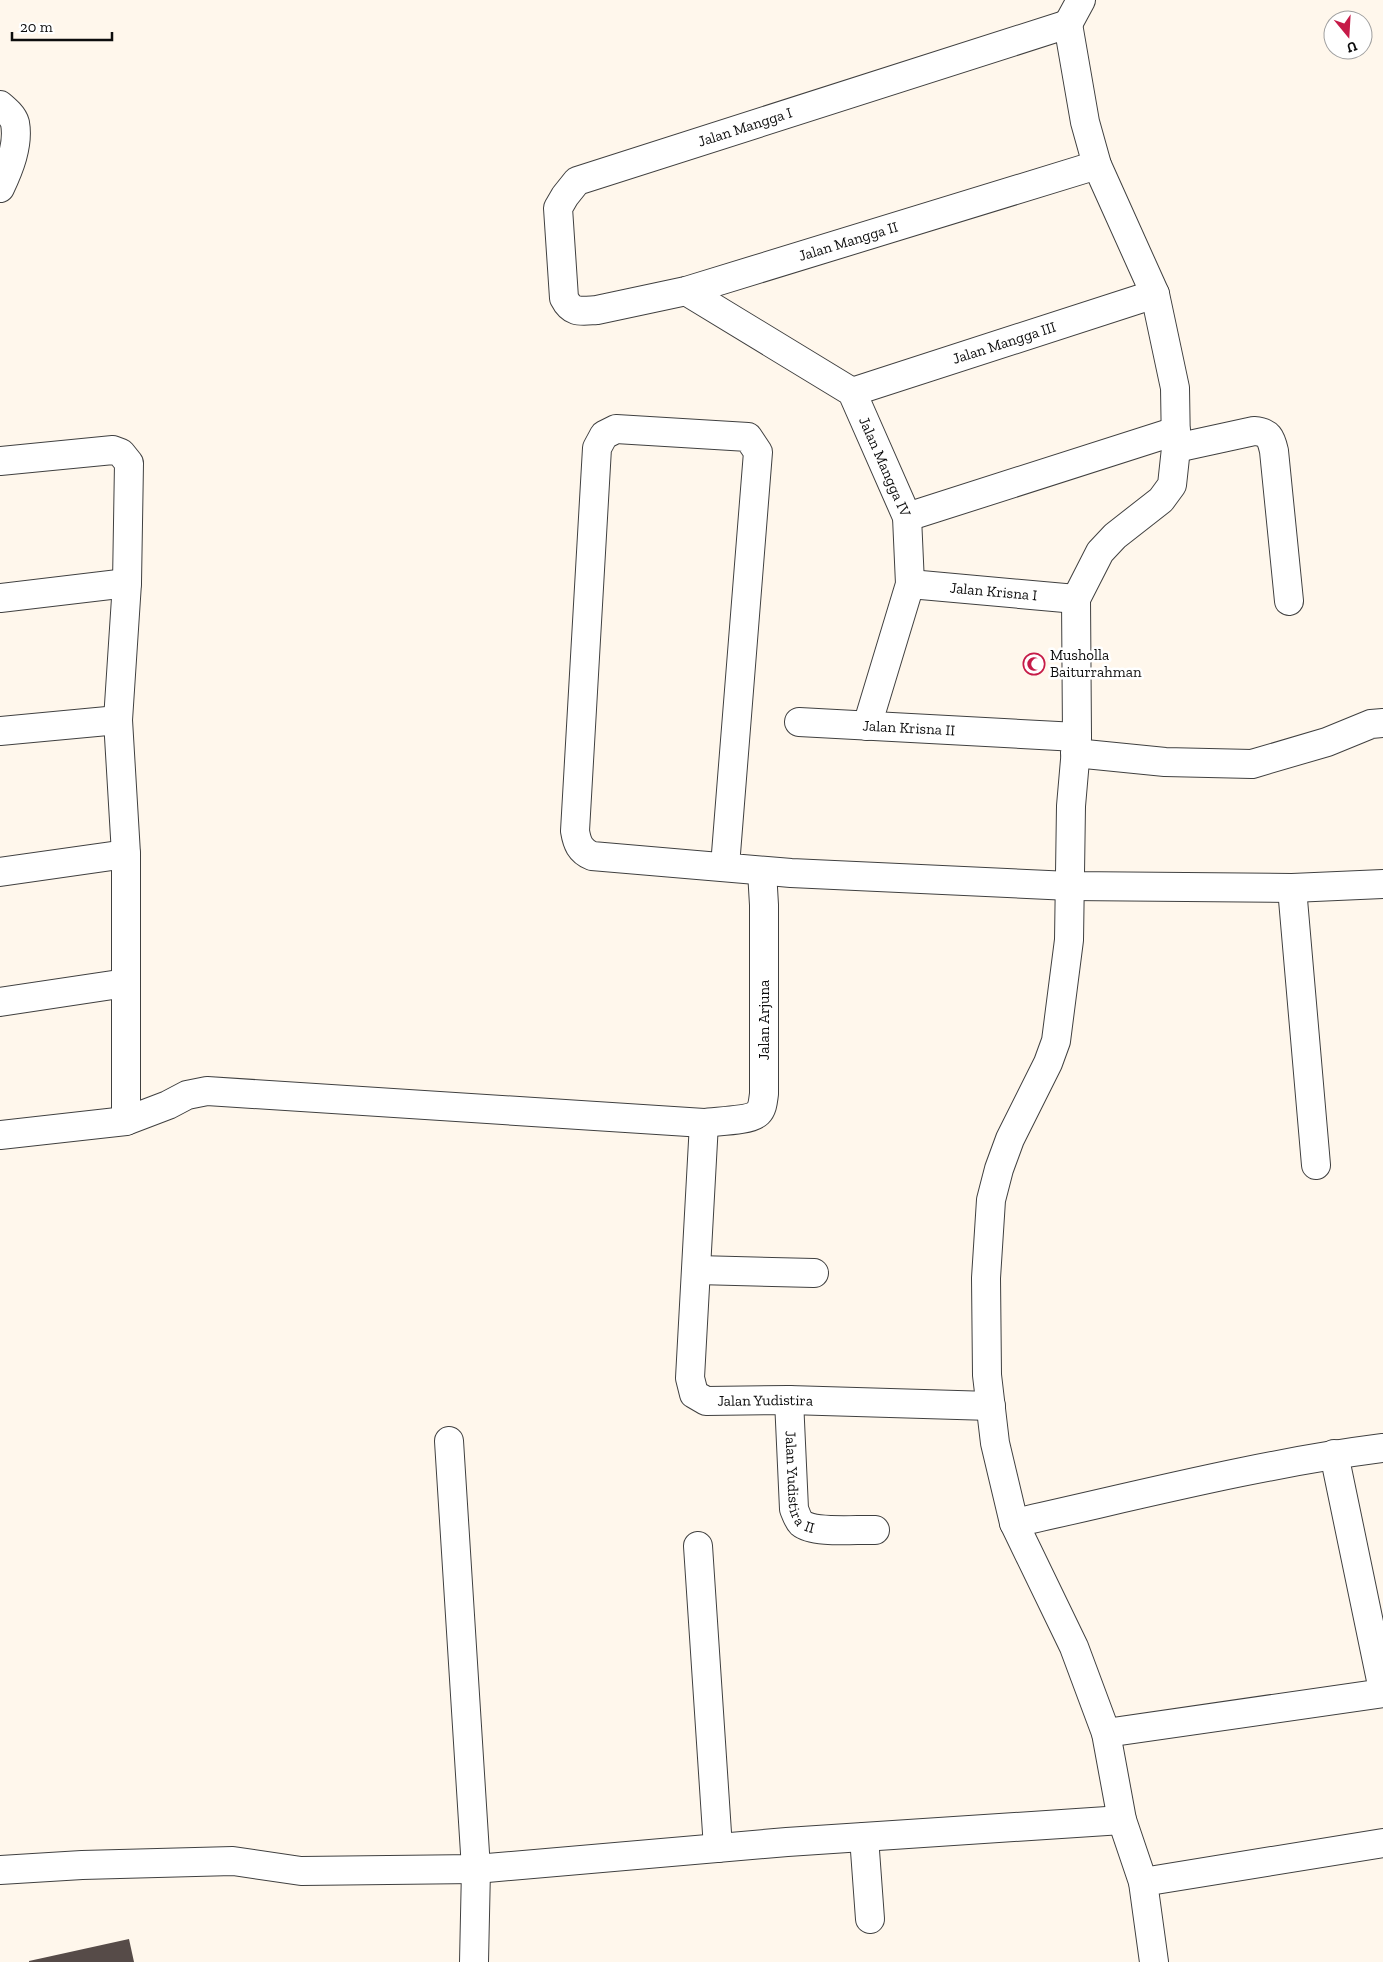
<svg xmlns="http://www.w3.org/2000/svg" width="1383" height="1962" viewBox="0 0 1383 1962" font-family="'Zilla Slab',serif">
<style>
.building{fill:#564b48}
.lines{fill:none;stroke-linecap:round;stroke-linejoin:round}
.minor-casing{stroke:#404040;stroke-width:30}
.minor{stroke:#fff;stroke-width:28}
.labels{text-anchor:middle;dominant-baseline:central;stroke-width:5;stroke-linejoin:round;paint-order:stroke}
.street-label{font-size:15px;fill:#0d0d0d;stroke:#fff}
.poi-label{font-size:15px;fill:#0d0d0d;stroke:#fff;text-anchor:start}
</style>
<rect width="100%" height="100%" fill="#fff7ec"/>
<path class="building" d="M129,1939L134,1962H29V1961Z"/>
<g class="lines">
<g class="minor-casing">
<g id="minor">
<path d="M1068,24L1085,122L1097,165L1155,294L1175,388L1176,448L1172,485L1161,500L1115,536L1100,552L1076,599L1077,737L1071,806L1069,940L1056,1041L1048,1063L1010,1139L999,1169L991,1200L986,1278L987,1375L995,1443L1014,1523L1074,1647L1106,1733L1122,1820L1143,1882L1154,1962"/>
<path id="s1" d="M1068,24L577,181L565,196L558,208L564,298C572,314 581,311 597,310L686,291L1097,165"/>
<path d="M1068,24L1081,0"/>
<path d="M0,105C6,110 13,116 15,123C19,145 9,169 0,188"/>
<path id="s2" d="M686,291L852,392L907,517L910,584L867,726"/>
<path id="s3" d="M852,392L1155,294"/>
<path d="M1176,448L1254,431C1269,432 1271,438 1274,451L1289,601"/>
<path d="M0,461L113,450L121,453L129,463L127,583L118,720L126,854V1121"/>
<path d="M907,517L1176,431"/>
<path id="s4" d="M910,584L1076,599"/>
<path d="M0,598L127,583"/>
<path id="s5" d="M799,722L1077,737"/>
<path d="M0,731L118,720"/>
<path d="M1075,753L1165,762L1252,764L1327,742L1371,724L1383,723"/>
<path d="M725,866L758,452L748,437L616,429L604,435L597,448L575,831C577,843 580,851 592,856L791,873L1070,886L1292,888L1383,884"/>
<path d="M0,872L126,854"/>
<path d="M1292,888L1316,1165"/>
<path d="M0,1002L126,983"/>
<path id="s6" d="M704,1123L690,1378L694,1394L706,1401L789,1400L991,1406"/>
<path d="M0,1135L126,1121L168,1105L187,1095L207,1091L704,1123C716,1121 750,1121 758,1113C763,1108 763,1100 764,1094V905L762,871"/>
<path d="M697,1270L814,1273"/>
<path id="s7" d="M789,1400L794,1509C796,1514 798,1520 801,1523C814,1534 858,1529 875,1530"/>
<path d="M449,1441L476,1869L474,1962"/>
<path d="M1334,1454L1383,1690"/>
<path d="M1014,1523C1136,1496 1258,1464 1383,1448"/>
<path d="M698,1546L718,1848"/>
<path d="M1106,1733L1383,1693"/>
<path d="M864,1837L870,1919"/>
<path d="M0,1870L82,1865L233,1861L301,1871L476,1869L787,1842L1122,1820"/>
<path d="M1143,1882L1383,1843"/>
</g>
</g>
<use href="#minor" class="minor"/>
</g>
<defs>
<g id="mosque-ring" transform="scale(1.125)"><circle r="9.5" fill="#fff" stroke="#c61b48" stroke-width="1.5"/><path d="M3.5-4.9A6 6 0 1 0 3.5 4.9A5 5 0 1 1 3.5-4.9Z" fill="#c61b48"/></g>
</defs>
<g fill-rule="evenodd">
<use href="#mosque-ring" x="1034" y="664"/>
</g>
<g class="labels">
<g class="street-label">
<text transform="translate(745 127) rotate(-18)">Jalan Mangga I</text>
<text stroke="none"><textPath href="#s1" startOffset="938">Jalan Mangga II</textPath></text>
<text stroke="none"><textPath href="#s3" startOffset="160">Jalan Mangga III</textPath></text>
<text stroke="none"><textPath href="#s2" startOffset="276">Jalan Mangga IV</textPath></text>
<text stroke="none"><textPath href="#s4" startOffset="84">Jalan Krisna I</textPath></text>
<text stroke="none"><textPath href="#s5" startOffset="110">Jalan Krisna II</textPath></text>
<text transform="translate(764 1020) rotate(-90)">Jalan Arjuna</text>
<text stroke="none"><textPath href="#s6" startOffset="345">Jalan Yudistira</textPath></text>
<text stroke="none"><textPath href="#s7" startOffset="85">Jalan Yudistira II</textPath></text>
</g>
<g class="poi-label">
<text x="1050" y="655">Musholla<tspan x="1050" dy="17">Baiturrahman</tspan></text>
</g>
</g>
<g transform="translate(1348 35) rotate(162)"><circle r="24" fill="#ffffff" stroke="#9e9e9e"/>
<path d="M0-4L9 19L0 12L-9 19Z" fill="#c61b48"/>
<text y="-8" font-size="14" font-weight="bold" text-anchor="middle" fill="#0d0d0d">U</text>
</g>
<path d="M12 32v8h100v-8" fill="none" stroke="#0d0d0d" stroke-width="2.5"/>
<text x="20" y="32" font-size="15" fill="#0d0d0d" stroke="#ffffff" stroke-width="4" paint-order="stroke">20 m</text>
</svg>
